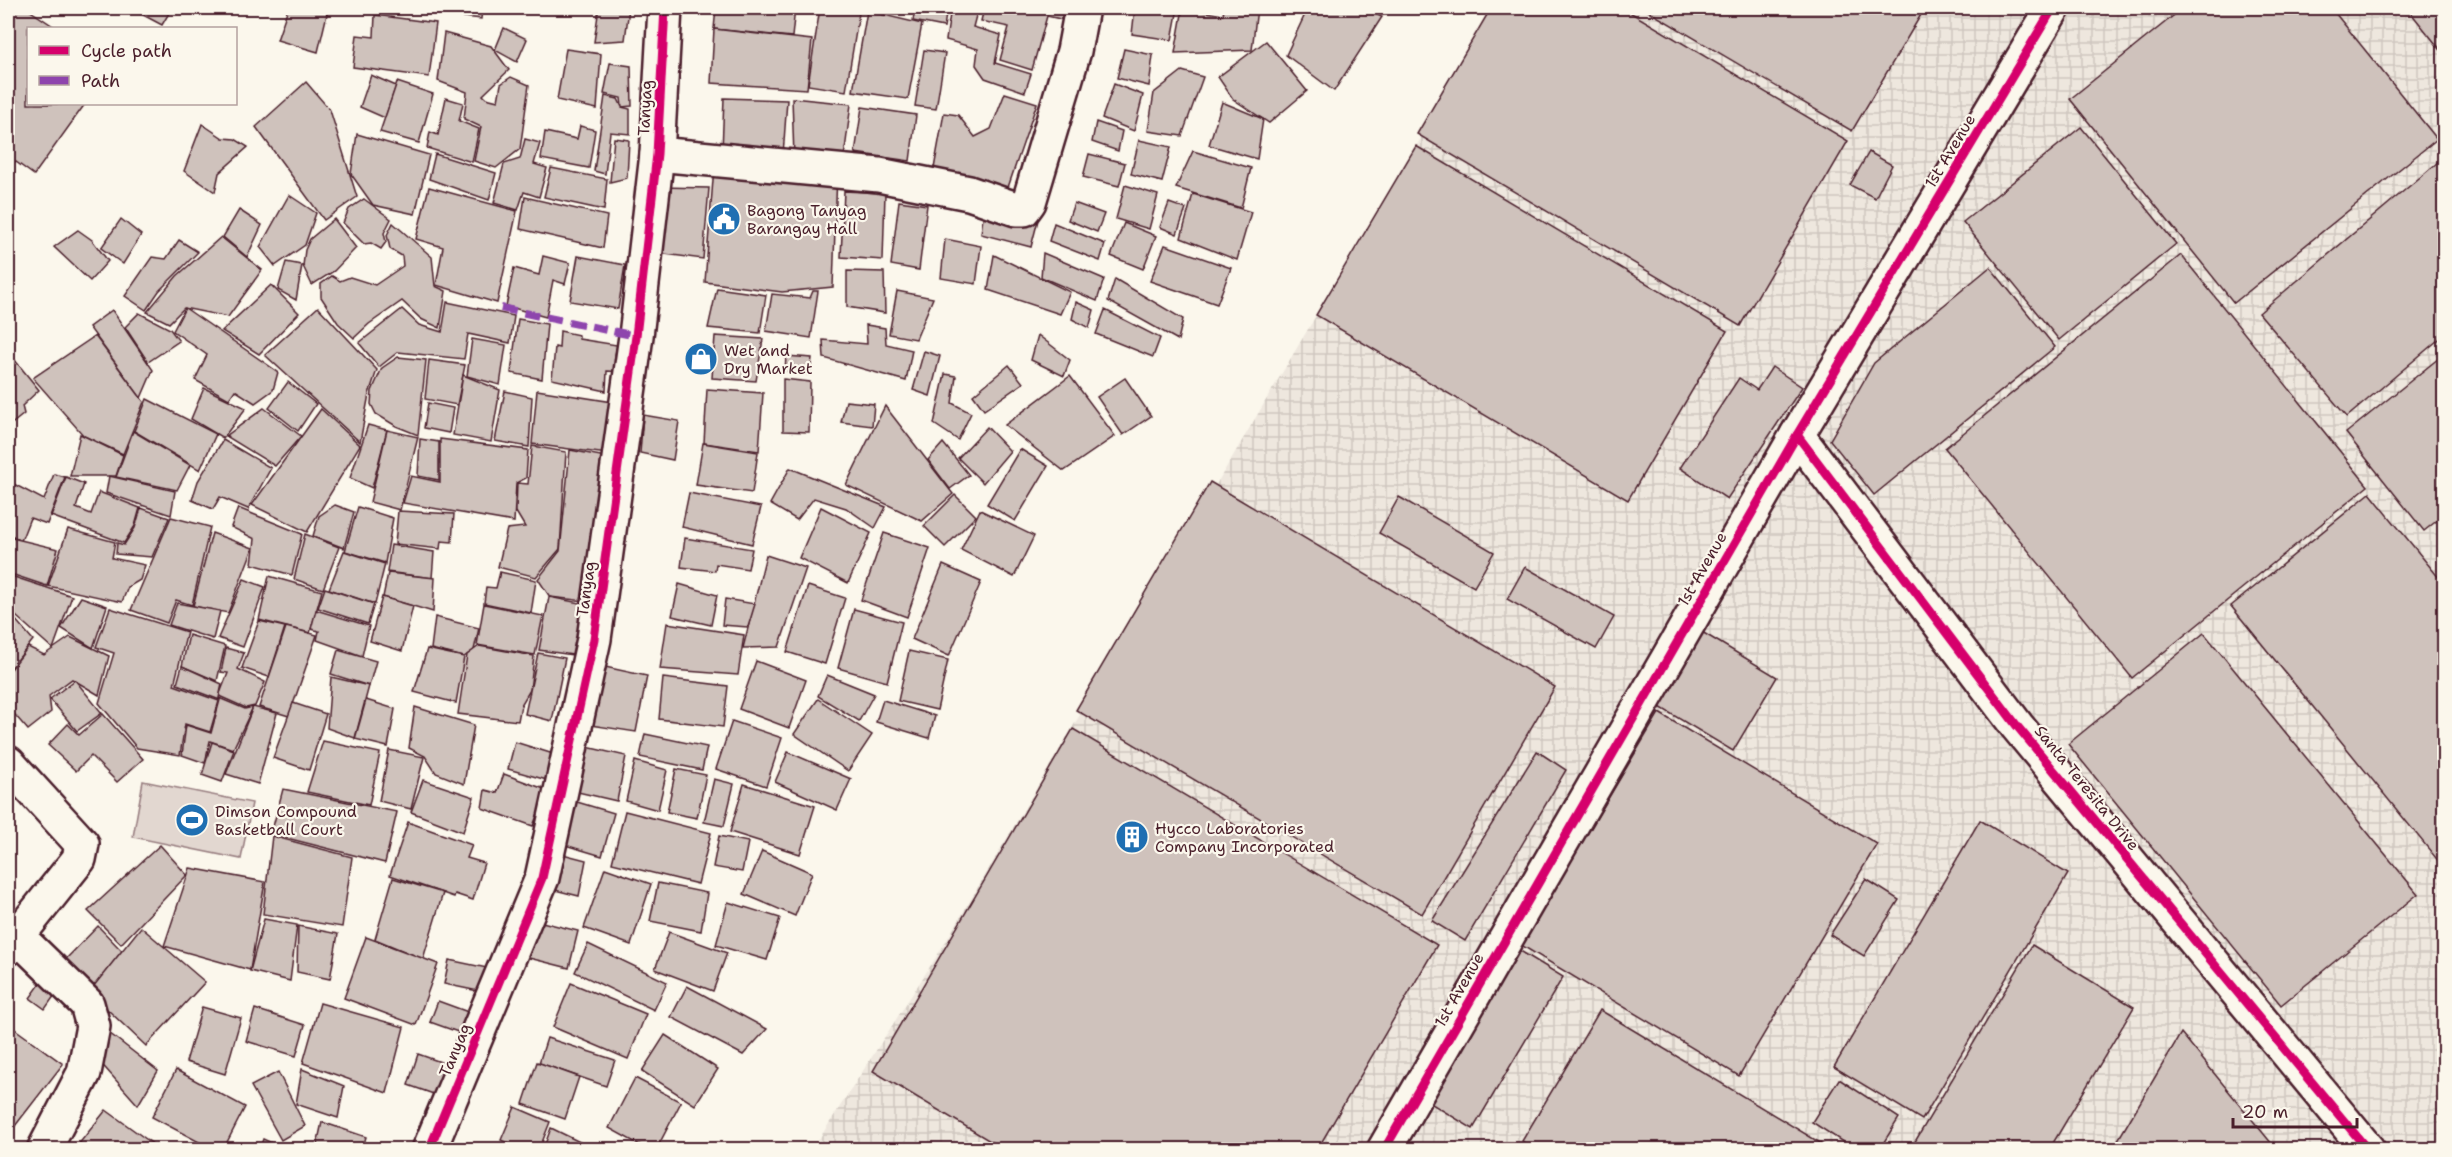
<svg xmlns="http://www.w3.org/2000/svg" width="2452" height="1157" viewBox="0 0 2452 1157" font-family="'Shantell Sans',sans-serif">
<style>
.industrial{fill:url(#industrial-grid)}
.garden{fill:#e2d7d0;stroke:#967b7e;stroke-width:1.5}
.building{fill:#cfc2bc;stroke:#4a1f2b;stroke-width:1.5}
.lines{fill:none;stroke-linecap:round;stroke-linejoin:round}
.minor-casing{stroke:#4a1f2b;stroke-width:38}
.minor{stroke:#fbf7ec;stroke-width:33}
.quiet{stroke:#8e44ad;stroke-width:8;stroke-dasharray:15 8;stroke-linecap:butt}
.cycleway-casing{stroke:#fbf7ec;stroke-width:13}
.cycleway{stroke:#d6006c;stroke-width:9}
.labels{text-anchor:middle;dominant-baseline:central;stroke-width:4.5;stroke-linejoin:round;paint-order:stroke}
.street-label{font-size:16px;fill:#4a1f2b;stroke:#fbf7ec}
.poi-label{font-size:16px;fill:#4a1f2b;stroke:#fbf7ec;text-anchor:start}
</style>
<defs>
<pattern id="industrial-grid" width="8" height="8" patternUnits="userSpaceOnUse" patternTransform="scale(1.5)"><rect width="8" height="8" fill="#eee7de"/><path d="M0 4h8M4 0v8" fill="none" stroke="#cec6bf"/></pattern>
</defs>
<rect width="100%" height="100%" fill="#fbf7ec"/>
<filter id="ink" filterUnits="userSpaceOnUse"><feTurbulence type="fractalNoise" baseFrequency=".0167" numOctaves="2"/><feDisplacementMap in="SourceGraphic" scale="12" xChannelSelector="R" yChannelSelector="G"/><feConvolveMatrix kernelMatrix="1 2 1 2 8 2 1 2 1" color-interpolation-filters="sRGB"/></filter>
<g filter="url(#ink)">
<path class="industrial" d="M1498,8H2444V1149L812,1150L942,948Z"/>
<path class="garden" d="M143,781L252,803L241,859L133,837Z"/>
<g class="building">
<path d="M8,8H26L56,28H28V104H85L34,175L8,156Z"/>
<path d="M130,8H172L162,25Z"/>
<path d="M288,8L328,10L318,52L277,40Z"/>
<path d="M379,8H433L432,14Z"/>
<path d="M449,8H482L481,19L448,15Z"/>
<path d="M599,8H629L625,40L594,42Z"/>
<path d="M716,8H795L792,37L714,29Z"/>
<path d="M820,8H844V11L859,13L846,91L808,85Z"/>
<path d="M915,8H947L944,27L913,21Z"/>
<path d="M951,8H978L973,27L1001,35L995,63L1031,74L1025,92L985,78L976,65L978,49L946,40Z"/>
<path d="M984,8H1068L1065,20L1047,16L1032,70L1000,60L1009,27L981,21Z"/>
<path d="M1135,8H1178L1172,40L1132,34Z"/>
<path d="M1183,8L1223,15L1224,8H1257L1252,50L1175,53Z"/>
<path d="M1308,8H1362L1382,17L1334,91L1286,55Z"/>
<path d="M1491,8H1623L1848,141L1740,326L1417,134Z"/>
<path d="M1643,8H1925L1852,131Z"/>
<path d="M2183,8H2331L2437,139L2234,303L2070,99Z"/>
<path d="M2407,8H2444V54Z"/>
<path d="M867,11L922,24L908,99L853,91Z"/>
<path d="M375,15L436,23L429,77L353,67L357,35L374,37Z"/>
<path d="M504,28L527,39L517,62L495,50Z"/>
<path d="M714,29L812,40L807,89L711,83Z"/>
<path d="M444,33L491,46L509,70L483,95L486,98L498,101L501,84L511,77L529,85L520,149L496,168L474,161L481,127L464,119L467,92L438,81Z"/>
<path d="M1266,41L1307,91L1269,123L1233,99L1218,77Z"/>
<path d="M566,49L601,54L597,109L557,100Z"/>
<path d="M1124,49L1153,55L1149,86L1117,78Z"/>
<path d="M924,50L945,53L936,109L915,106Z"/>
<path d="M610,63L631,66L632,106L622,107L621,98L604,94Z"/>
<path d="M1182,71L1203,77L1182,136L1148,131L1154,93Z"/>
<path d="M371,75L396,86L385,118L360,107Z"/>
<path d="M306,82L330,110L357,197L324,220L256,127Z"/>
<path d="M397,82L433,94L419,143L380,132Z"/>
<path d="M1114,84L1143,95L1134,131L1102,118Z"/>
<path d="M1005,93L1037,103L1004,199L933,174L944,113L958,115L975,137L991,129Z"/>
<path d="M605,96L618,99L622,107L630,109V134L610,132L605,174L594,171Z"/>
<path d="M446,98L463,103L459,121L479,129L472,162L427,148L430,132L438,135Z"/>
<path d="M724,98L787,100L783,155L722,152Z"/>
<path d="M792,98L851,104L843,165L794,157Z"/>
<path d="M1222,102L1263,119L1257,159L1209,145Z"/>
<path d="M862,107L916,115L910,161L855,153Z"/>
<path d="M1096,122L1122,131L1118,151L1092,142Z"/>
<path d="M202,124L223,138L235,139L248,147L219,173L215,192L184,171Z"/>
<path d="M580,126L595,130L589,168L541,159L545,132L577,139Z"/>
<path d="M2081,127L2176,244L2059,340L1963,222Z"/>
<path d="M357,134L429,155L415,214L373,205L351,174Z"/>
<path d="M614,138L629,140L627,178L610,182Z"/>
<path d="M525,139L540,143L534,164L547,168L539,197L524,192L518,210L494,203L504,164L520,159Z"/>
<path d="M1139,140L1171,147L1162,182L1131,174Z"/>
<path d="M1416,146L1727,331L1628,500L1316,315Z"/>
<path d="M1193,151L1251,168L1241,208L1176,188Z"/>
<path d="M1869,152L1892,165L1875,198L1850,185Z"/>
<path d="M435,154L496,173L489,200L429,179Z"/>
<path d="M1089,154L1125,163L1119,186L1083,177Z"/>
<path d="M2444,157V335L2347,417L2259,313Z"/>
<path d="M714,167L837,172L833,287L782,292L705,282Z"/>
<path d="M551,168L607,179L604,210L544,197Z"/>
<path d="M1125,185L1158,195L1149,229L1116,219Z"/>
<path d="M429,187L517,211L497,303L436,285L443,247L416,239Z"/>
<path d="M659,187L709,188L703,259L649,252Z"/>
<path d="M844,191L885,193L883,260L841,257Z"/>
<path d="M1193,194L1251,212L1237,260L1181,238Z"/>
<path d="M289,195L316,213L305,245L275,266L260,247Z"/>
<path d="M525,197L607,216L603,248L520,229Z"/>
<path d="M364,199L391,219L384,233L386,242L381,249L371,243L364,244L343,223L349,209Z"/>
<path d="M899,201L927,205L919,270L891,265Z"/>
<path d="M1074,203L1104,214L1097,232L1068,220Z"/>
<path d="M1169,203L1186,209L1177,234L1160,227Z"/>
<path d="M984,209L1038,220L1031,247L981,234Z"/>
<path d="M239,210L262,225L247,257L223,237Z"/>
<path d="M121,219L141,235L123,264L101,248Z"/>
<path d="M334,219L356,248L334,271L312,285L303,266L305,250L310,239Z"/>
<path d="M393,223L432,257L435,286L446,291L440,328L421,319L402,301L369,324L354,338L338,323L321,297V284L332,276L340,281L350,277L375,285L403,266L402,256L390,249L387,235Z"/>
<path d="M1054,223L1105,244L1100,261L1049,241Z"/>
<path d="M1124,223L1156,236L1143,269L1111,256Z"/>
<path d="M78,230L92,240L108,261L90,281L54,247Z"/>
<path d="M221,237L262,270L228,317L184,308L169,323L147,312L177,276Z"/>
<path d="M945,239L981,246L976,284L941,278Z"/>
<path d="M179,240L198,252L159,291L146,310L125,296L152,257L166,259Z"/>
<path d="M1165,245L1231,268L1217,304L1150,281Z"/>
<path d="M1043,253L1104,279L1097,301L1041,277Z"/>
<path d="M994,255L1070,292L1060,314L988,290Z"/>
<path d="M2181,255L2368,486L2132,678L1945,448Z"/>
<path d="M543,256L570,263L565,284L553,280L546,317L506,306L514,268L539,275Z"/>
<path d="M578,256L625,265L618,309L570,301Z"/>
<path d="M286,262L302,265L296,300L278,290Z"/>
<path d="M1990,267L2055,347L1874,495L1830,440L1874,363Z"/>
<path d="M847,271L884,272L885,313L847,307Z"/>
<path d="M1115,279L1183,319L1178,340L1108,301Z"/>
<path d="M271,285L299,313L259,354L222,331Z"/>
<path d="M717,288L766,295L760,333L708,328Z"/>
<path d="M813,291H818L811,338L766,331L772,294L810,298Z"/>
<path d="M897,291L933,298L916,339L889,334Z"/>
<path d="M447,302L514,316L510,343L468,334L464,359L398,352L379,367L359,343L402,309L419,325L442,332Z"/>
<path d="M1076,302L1094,310L1089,328L1072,319Z"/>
<path d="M318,307L377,370L369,394L360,442L265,355Z"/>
<path d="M185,308L278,372L273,390L255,403L235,390L229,399L195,380L207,355L173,331Z"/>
<path d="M112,310L153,370L141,398L89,327Z"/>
<path d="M1105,310L1160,338L1153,357L1096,334Z"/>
<path d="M139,313L170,329L179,341L148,362L125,327Z"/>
<path d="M518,319L547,324L542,379L511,373Z"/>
<path d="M866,325L885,328L886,344L912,350L906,381L824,358L823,340L867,344Z"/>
<path d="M560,331L579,335V339L617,345L615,355L628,359L626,372L607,371L606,391L552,379L555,347L559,348Z"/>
<path d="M1038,335L1070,360L1064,376L1031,360Z"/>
<path d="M95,336L144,402L123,454L84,436L33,378Z"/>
<path d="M715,336L763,339L756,381L712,378Z"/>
<path d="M472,339L506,345L500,385L467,376Z"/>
<path d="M924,351L940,356L930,396L913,390Z"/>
<path d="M2444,354V515L2424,531L2346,433Z"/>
<path d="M786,356L812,358L810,375L785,371Z"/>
<path d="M398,357L426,360L418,435L396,426L376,414L371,404L372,391L382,368Z"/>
<path d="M14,359L39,390L22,406L24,414L8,427V363Z"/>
<path d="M429,360L465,365L457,405L425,399Z"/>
<path d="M1009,365L1023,383L984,410L973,395Z"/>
<path d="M1772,367L1802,387L1727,499L1680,468L1739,378L1757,390Z"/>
<path d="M945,374L956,376L952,403L971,413L958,440L934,424Z"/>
<path d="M463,375L500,390L491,442L453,435Z"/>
<path d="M1070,376L1115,436L1064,471L1005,425Z"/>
<path d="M1125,378L1151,416L1123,435L1097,397Z"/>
<path d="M783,379L810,382L809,432L783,431Z"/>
<path d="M288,382L316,404L298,431L269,408Z"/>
<path d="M204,388L246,408L223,438L191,419Z"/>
<path d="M707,389L763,393L759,451L704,443Z"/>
<path d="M537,390L619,403L615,455L532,444Z"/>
<path d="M505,391L532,397L529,447L495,441Z"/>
<path d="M147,399L216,434L200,470L134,431Z"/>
<path d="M846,401L874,404L872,426L841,422Z"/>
<path d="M428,403L453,408L449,433L424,428Z"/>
<path d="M885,406L953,494L922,521L846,485Z"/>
<path d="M264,408L301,436L275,466L226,436Z"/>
<path d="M321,409L360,445L307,532L252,505Z"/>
<path d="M643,415L679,421L673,460L640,453Z"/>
<path d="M368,425L387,430L372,488L350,478Z"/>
<path d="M987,427L1010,451L983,483L958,458Z"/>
<path d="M387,430L418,437L400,510L370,502Z"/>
<path d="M133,431L190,465L177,490L116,477Z"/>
<path d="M80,434L123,455L116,476H70Z"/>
<path d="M420,439L439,442V480L418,476Z"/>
<path d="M440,439L528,450L526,478L516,483L514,522L403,503L411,476L440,482Z"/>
<path d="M223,440L271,468L248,509L220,497L213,509L192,500L198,481Z"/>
<path d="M703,443L758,452L752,493L696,485Z"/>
<path d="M943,443L969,475L950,489L928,460Z"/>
<path d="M532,446L566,452L560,549L536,577L498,567L507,529L525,527L516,512L517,483L528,484Z"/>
<path d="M1020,449L1048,466L1015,521L987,504Z"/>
<path d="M570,450L616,459L594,602L550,597L538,579L560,551Z"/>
<path d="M790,468L886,507L875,528L846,508L814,498L797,520L770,504Z"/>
<path d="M54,474L65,477L47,524L30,518L21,541L8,533V481L44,500Z"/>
<path d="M109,476L175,491L171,515L106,493Z"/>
<path d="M66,477L84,484L76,508L91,514L99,492L140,508L135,526L124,543L51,516Z"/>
<path d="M1210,482L1555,687L1422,914L1076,710Z"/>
<path d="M689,493L761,507L752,544L682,527Z"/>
<path d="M2370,493L2444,584V859L2440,863L2231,606Z"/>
<path d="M955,495L976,516L945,547L924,526Z"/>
<path d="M1399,497L1494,552L1474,587L1379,533Z"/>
<path d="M335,505L354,512L344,548L313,536L319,516Z"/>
<path d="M358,507L393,518L385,563L345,551Z"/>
<path d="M821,507L871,533L848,583L799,558Z"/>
<path d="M141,508L169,518L152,557L116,554L117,543L124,545L135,528Z"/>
<path d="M238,508L302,534L292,575L252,564L255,539L231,527Z"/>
<path d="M980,510L1034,536L1014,577L961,550Z"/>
<path d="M398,511L454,514L452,542L441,541L440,549L395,544Z"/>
<path d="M171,517L210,527L192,605L176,600L167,623L131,610Z"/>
<path d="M68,529L115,542L112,558L145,565L140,580L128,587L122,602L48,586Z"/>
<path d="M212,533L253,548L228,613L193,606Z"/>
<path d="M884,533L930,548L907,617L861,600Z"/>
<path d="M305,534L339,547L323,589L294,579Z"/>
<path d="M8,537L58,549L47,586L8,573Z"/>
<path d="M685,538L752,549L748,569L716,564L715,571L681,567Z"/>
<path d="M391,545L434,552L432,578L387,572Z"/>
<path d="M344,551L385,564L375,604L329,589Z"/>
<path d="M766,555L806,568L779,647L743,648Z"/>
<path d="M943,565L981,582L949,656L912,639Z"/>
<path d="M1525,567L1614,617L1596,649L1507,599Z"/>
<path d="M500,572L536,580L531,613L484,603L486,587L496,588Z"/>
<path d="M388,573L435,578L433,612L383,597Z"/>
<path d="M8,575L72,596L53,649L8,609Z"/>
<path d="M269,576L322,591L310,633L259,620Z"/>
<path d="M244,579L265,587L243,647L218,638Z"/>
<path d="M679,584L717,595L711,625L672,616Z"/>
<path d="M808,586L845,598L825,664L787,652Z"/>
<path d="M325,588L374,604L368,624L318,608Z"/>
<path d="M81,597L107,606L93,648L61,628Z"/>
<path d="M382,597L413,606L402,651L370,641Z"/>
<path d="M549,597L595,606L586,657L539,650Z"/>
<path d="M725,599L755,604L748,627L722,625Z"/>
<path d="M177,603L220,611L213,639L169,625Z"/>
<path d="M484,604L543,616L535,655L477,645Z"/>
<path d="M110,608L187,632L174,685L219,701L210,732L185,724L180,755L137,748L99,703L114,653L96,647Z"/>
<path d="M854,609L902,622L887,682L838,668Z"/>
<path d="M316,610L369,626L362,656L317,640L319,631L311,629Z"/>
<path d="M8,611L33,640L8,672Z"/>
<path d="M435,617L479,628L474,650L464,657L431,649Z"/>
<path d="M259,621L285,627L269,677L242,668Z"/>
<path d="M667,623L744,635L738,675L660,669Z"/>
<path d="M286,627L317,635L289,716L259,707Z"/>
<path d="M1702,632L1777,677L1733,751L1658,706Z"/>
<path d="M2204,633L2418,894L2281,1005L2068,744Z"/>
<path d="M189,635L225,646L217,681L182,666Z"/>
<path d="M70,637L109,656L99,695L72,679L49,696L51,712L28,730L8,707V673L28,647L44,655Z"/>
<path d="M479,646L534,656L530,690L521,705L518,721L458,714L467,655Z"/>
<path d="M226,648L244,653L238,669L265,682L255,706L246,708L219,696L228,673L221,672Z"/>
<path d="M427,649L464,657L456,703L414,692Z"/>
<path d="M338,650L376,661L369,686L331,674Z"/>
<path d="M909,651L948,660L937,710L898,701Z"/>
<path d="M538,653L565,658L552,721L525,714Z"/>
<path d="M756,661L806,680L789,728L739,709Z"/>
<path d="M596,665L647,676L636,732L584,724Z"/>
<path d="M182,666L222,684L219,698L245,709L253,707L233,749L210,741L205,763L182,755L186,725L211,733L220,700L177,684Z"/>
<path d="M827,675L874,694L859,721L818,696Z"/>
<path d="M331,677L369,686L355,738L327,728Z"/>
<path d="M663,678L728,686L723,727L659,719Z"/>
<path d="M75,680L102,713L77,731L50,699Z"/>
<path d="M818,699L872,735L848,771L794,734Z"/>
<path d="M366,700L395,709L388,747L355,739Z"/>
<path d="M883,700L935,716L929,738L876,722Z"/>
<path d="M293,703L326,714L309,770L273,758Z"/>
<path d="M253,707L277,713L258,784L226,774Z"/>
<path d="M415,707L474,725L464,784L436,773L425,756L409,748Z"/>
<path d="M1659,713L1877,844L1739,1076L1521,945Z"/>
<path d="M103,714L143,759L117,782L91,756L76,771L48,745L68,724L79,735Z"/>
<path d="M732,721L782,738L766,786L716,769Z"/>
<path d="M1073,729L1437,945L1317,1150H1005L873,1071Z"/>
<path d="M645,734L707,747L702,770L640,757Z"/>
<path d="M323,741L380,753L369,805L307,792Z"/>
<path d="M212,742L234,750L222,782L202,775Z"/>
<path d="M515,742L563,757L554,782L508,769Z"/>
<path d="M578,745L626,756L617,801L569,790Z"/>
<path d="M389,750L424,757L411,809L379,801Z"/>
<path d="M1537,751L1566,770L1465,941L1432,921Z"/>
<path d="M788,752L851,779L837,810L775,782Z"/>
<path d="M635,761L667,770L658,810L626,801Z"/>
<path d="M676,769L706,775L697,818L667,812Z"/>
<path d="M504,774L547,790L533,826L482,808L485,790L497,793Z"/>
<path d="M714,779L734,784L724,826L704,822Z"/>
<path d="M423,780L474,797L463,832L411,812Z"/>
<path d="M744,784L815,806L800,854L730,832Z"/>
<path d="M283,789L397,812L385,863L271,834Z"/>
<path d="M567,799L614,813L602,856L555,842Z"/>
<path d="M625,811L711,833L698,884L612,863Z"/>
<path d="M1980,820L2068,874L1922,1120L1834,1067Z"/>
<path d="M408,822L472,845L467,858L484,863L473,900L455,894L454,897L390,875Z"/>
<path d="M272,836L352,857L342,927L263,914Z"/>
<path d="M719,836L748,842L742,872L713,867Z"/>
<path d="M160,845L187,875L121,944L88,911Z"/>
<path d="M762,851L812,873L795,916L744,894Z"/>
<path d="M555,852L586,860L579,896L547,888Z"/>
<path d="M190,868L265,882L250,970L164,946Z"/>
<path d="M605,868L651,884L631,945L584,928Z"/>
<path d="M393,878L443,893L423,959L375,939Z"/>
<path d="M1866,879L1899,900L1864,956L1830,935Z"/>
<path d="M658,883L707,893L701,931L650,921Z"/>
<path d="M728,902L780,918L767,960L716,945Z"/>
<path d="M264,919L297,925L290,981L250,971Z"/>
<path d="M530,919L578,931L569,968L521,956Z"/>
<path d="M98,926L122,951L93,988L65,960Z"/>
<path d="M298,926L338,934L330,979L297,972Z"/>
<path d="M141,927L205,982L146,1046L89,992Z"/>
<path d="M669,932L727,953L713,991L655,969Z"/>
<path d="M366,937L438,964L416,1025L344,998Z"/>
<path d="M588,944L667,982L654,1010L575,972Z"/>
<path d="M2032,945L2134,1007L2049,1150H1910Z"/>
<path d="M1517,949L1563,977L1473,1129L1427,1101Z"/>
<path d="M449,960L492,969L488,993L444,984Z"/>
<path d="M43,980L57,992L45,1009L30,998Z"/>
<path d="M571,983L646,1014L628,1059L553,1027Z"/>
<path d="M687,986L767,1029L743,1055L671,1017Z"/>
<path d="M438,1001L479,1016L472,1037L430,1022Z"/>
<path d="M320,1003L404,1027L387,1093L303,1063Z"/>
<path d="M202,1007L241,1018L225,1074L186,1062Z"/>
<path d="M255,1009L305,1025L296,1056L246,1041Z"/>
<path d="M1600,1010L1827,1147L1825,1150H1535L1522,1141Z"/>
<path d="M8,1024L63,1064L8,1135Z"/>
<path d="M100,1026L158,1071L138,1105L98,1060Z"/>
<path d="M2181,1033L2277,1150H2112Z"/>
<path d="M665,1035L718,1069L695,1105L642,1071Z"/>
<path d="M547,1038L615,1060L606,1086L539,1063Z"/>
<path d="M418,1054L452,1066L442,1097L408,1085Z"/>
<path d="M537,1062L579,1077L565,1119L523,1104Z"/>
<path d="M302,1069L344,1086L338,1118L296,1104Z"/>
<path d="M176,1070L245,1107L223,1150H214L152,1117Z"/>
<path d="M278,1072L305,1126L281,1140L251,1086Z"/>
<path d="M635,1078L681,1102L656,1150H649L609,1128Z"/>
<path d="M1839,1079L1899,1118L1879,1150H1855L1812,1122Z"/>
<path d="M515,1107L550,1122L539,1150H523L501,1140Z"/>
<path d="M106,1110L161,1150H74Z"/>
<path d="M322,1122L366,1137L362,1150H316Z"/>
<path d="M551,1128L592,1148V1150H543Z"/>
<path d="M263,1139L287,1150H259Z"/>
</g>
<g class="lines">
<g class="minor-casing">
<g id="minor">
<path d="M657,154L879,175L969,193L1016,209H1024L1029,202L1074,51L1082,8"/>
<path d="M1797,435L2017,726L2368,1150"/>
<path d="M8,763L82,844L79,859L8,948"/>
<path d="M18,937L87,1004L93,1026L84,1073L44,1150"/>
<path d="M429,1150L542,878L594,639L636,336L657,154L665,8"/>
<path d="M1384,1150L1797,435L2053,8"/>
</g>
</g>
<use href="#minor" class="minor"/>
<path class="quiet" d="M501,308L636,336"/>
<g class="cycleway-casing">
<g id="cycleway">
<path d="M1797,435L2017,726L2368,1150"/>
<path d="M429,1150L542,878L594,639L636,336L657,154L665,8"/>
<path d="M1384,1150L1797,435L2053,8"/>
</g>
</g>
<use href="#cycleway" class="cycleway"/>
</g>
</g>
<defs>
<g id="civic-disc" transform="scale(1.725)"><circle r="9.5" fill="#1f6fb2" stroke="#fbf7ec"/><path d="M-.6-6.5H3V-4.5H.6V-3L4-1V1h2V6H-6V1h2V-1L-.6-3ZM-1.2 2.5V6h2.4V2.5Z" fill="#fff"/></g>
<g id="shop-disc" transform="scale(1.725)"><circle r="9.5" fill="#1f6fb2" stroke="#fbf7ec"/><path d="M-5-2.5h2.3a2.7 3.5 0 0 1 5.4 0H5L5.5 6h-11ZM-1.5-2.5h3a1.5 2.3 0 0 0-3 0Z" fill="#fff"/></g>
<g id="stadium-disc" transform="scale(1.725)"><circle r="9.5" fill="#1f6fb2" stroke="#fbf7ec"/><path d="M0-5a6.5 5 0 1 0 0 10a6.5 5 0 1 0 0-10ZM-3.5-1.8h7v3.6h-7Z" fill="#fff"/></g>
<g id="building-disc" transform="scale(1.725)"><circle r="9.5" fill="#1f6fb2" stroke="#fbf7ec"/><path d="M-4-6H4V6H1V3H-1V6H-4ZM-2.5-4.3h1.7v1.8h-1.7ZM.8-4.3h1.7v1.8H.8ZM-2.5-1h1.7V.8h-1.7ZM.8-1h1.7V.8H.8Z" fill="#fff"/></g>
</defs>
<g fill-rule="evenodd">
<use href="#civic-disc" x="724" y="219"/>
<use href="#shop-disc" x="701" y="359"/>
<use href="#stadium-disc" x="192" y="820"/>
<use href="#building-disc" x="1132" y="837"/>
</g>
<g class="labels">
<g class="street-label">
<text transform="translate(645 108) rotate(-87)">Tanyag</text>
<text transform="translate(1950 151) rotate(-59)">1st Avenue</text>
<text transform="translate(1702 569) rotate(-60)">1st Avenue</text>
<text transform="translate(586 589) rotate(-82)">Tanyag</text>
<text transform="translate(2087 788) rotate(51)">Santa Teresita Drive</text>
<text transform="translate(1459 990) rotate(-60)">1st Avenue</text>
<text transform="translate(455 1050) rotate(-67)">Tanyag</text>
</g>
<g class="poi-label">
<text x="747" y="210">Bagong Tanyag<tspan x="747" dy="18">Barangay Hall</tspan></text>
<text x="724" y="350">Wet and<tspan x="724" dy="18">Dry Market</tspan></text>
<text x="215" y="811">Dimson Compound<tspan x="215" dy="18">Basketball Court</tspan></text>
<text x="1155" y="828">Hycco Laboratories<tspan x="1155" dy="18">Company Incorporated</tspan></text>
</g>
</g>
<rect width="2452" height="1157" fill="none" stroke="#fbf7ec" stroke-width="30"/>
<rect x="15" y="15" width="2422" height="1127" fill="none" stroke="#4a1f2b" stroke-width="2" filter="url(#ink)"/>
<rect x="27" y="27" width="210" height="78" fill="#fbf7ec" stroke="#b4a19f" stroke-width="1.5"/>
<rect x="39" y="46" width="30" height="9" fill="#d6006c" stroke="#b4a19f" stroke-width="1.5"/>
<text x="81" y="57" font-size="18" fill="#4a1f2b">Cycle path</text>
<rect x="39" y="76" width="30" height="9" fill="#8e44ad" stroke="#b4a19f" stroke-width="1.5"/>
<text x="81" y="87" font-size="18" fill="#4a1f2b">Path</text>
<path d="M2233 1118v9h124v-9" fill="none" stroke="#4a1f2b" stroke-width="3"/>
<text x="2242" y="1118" font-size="18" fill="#4a1f2b" stroke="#fbf7ec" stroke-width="4.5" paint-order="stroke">20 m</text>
</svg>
